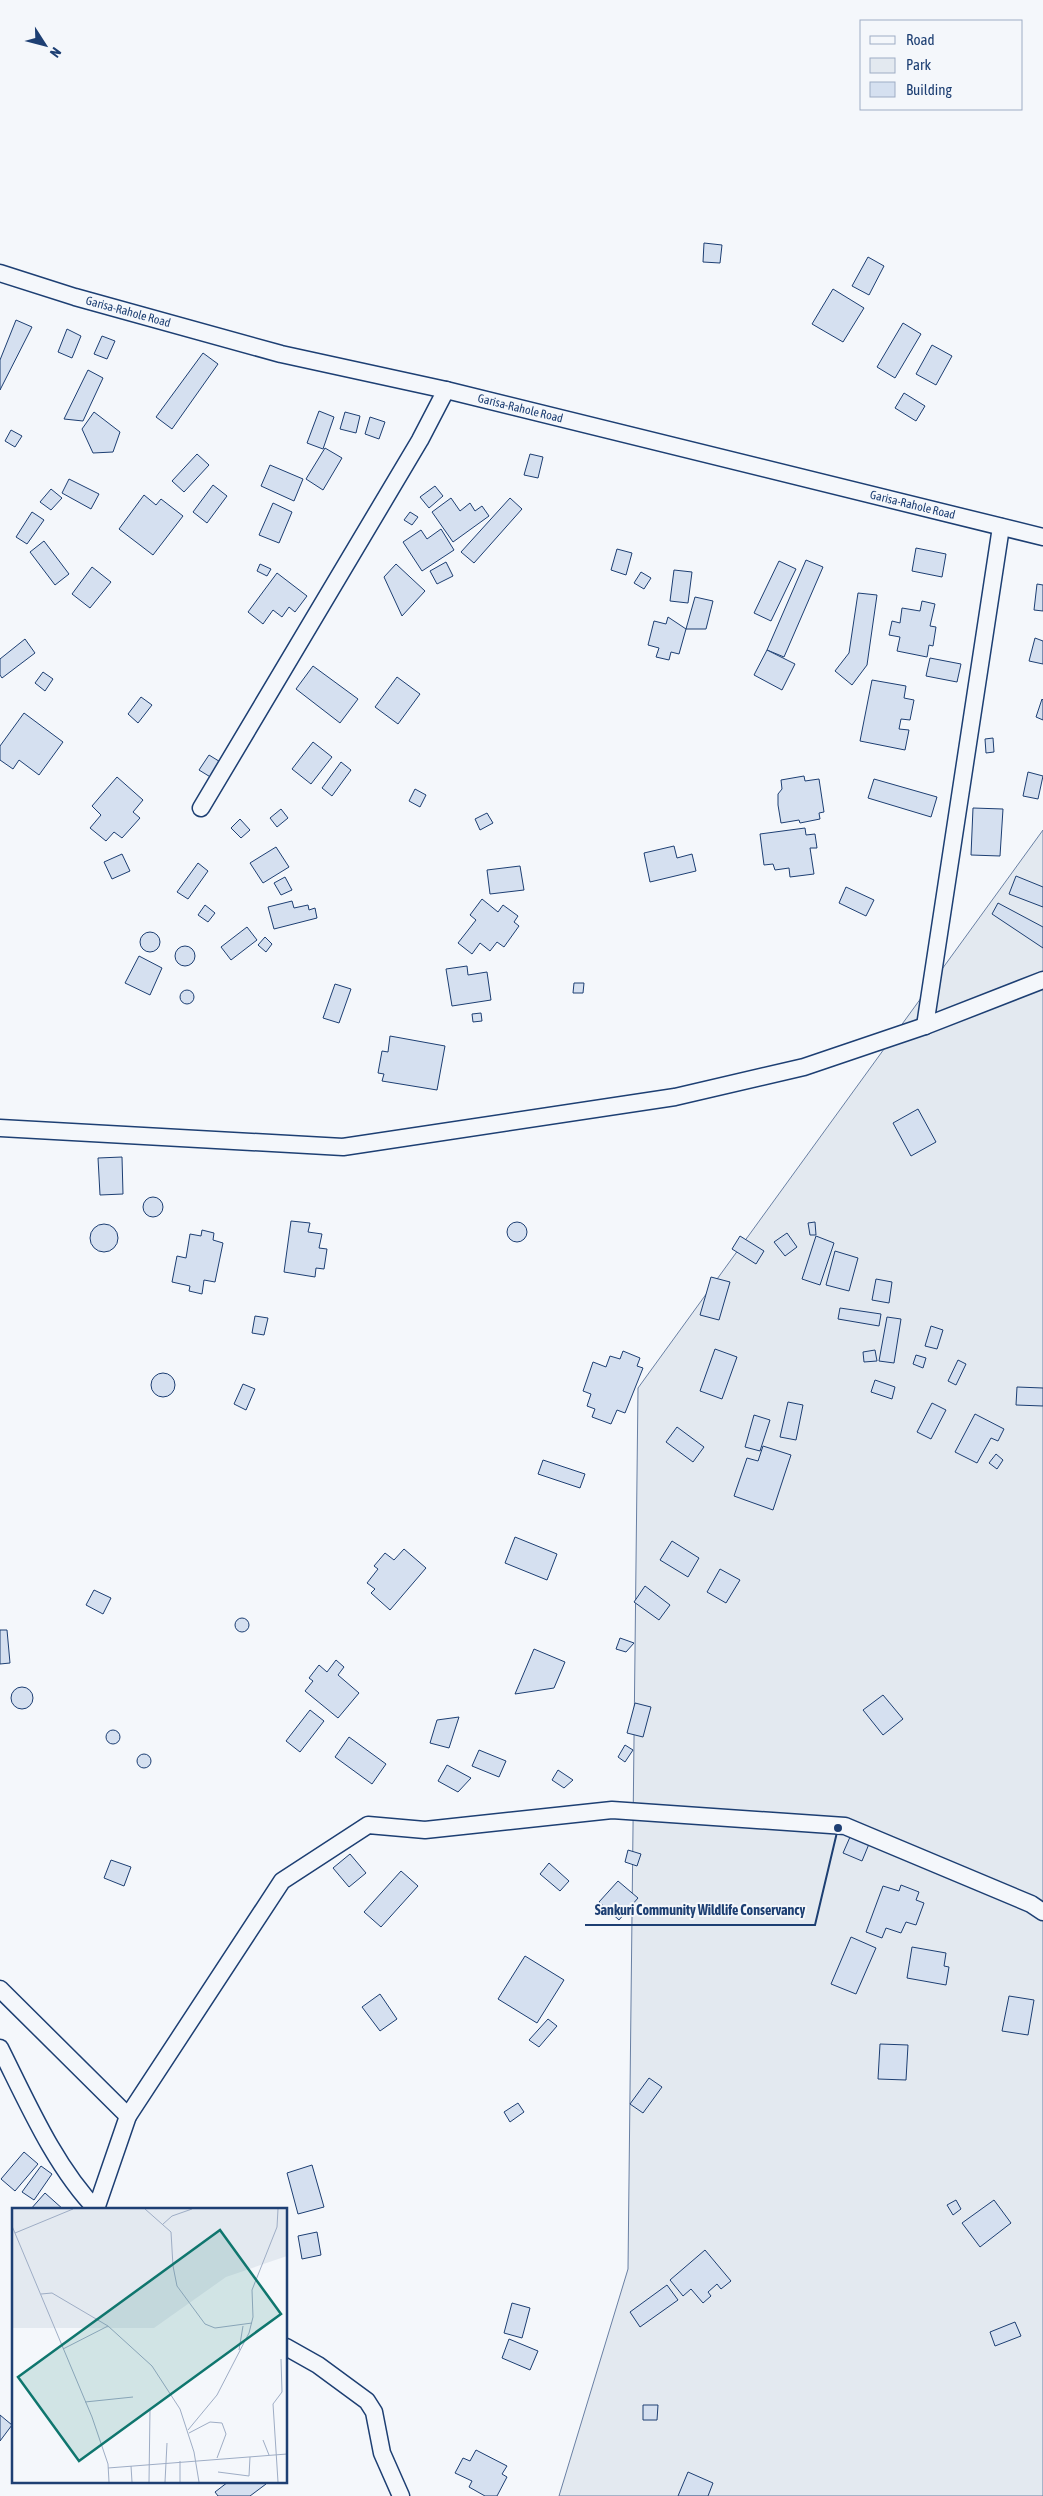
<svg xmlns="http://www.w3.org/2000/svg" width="1043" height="2496" viewBox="0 0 1043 2496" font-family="'Asap Condensed',sans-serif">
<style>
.green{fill:#e3e9f0;stroke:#687fa3}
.building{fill:#d5e0f0;stroke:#1d3f73}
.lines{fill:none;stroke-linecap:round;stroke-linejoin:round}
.minor-casing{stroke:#1d3f73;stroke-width:19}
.minor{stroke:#f4f7fb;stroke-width:16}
.labels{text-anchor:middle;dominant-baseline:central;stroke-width:4;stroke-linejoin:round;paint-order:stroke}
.street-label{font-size:12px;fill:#1d3f73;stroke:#f4f7fb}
.inset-road{fill:none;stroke:#9eadc5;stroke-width:1}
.view{fill:#0f766e;fill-opacity:0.15;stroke:#0f766e;stroke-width:2.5}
.inset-edge{fill:none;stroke:#1d3f73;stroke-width:2.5}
.leader{fill:none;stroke:#1d3f73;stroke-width:2}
.callout-dot{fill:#1d3f73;stroke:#f4f7fb;stroke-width:2}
.callout-label{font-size:14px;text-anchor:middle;font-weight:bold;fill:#1d3f73;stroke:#f4f7fb;stroke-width:4;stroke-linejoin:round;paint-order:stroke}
</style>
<rect width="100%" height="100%" fill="#f4f7fb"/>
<path class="green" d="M1043,830V2496H559L628,2269L638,1388Z"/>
<g class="building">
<path d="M704,243L722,245L720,263L703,262Z"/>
<path d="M868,257L884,266L869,295L852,286Z"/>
<path d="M833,289L864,308L843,342L812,324Z"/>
<path d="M16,320L32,327L0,390V360Z"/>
<path d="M903,323L921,334L895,378L877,367Z"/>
<path d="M67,329L81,336L72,358L58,352Z"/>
<path d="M102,336L115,341L107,359L94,354Z"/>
<path d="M932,345L952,356L936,385L916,374Z"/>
<path d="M203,353L218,364L172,429L156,417Z"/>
<path d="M88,370L103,378L83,421L64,419Z"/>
<path d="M904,393L925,406L916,421L895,408Z"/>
<path d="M319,411L334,417L323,449L307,443Z"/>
<path d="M94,412L120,432L113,452L93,453L82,429Z"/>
<path d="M345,412L360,416L356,433L340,429Z"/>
<path d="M370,417L385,422L379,439L365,434Z"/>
<path d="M11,430L22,436L15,447L5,441Z"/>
<path d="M325,448L342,458L323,490L306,479Z"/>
<path d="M197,454L209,465L184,492L172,481Z"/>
<path d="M530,454L543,457L538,478L524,475Z"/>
<path d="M270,465L303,479L294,501L261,486Z"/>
<path d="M69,479L99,494L91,509L62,493Z"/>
<path d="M213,485L227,496L207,523L193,512Z"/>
<path d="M435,486L443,496L429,508L420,497Z"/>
<path d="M51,489L62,498L51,510L40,502Z"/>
<path d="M144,495L156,505L161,499L183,516L153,555L119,529Z"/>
<path d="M451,498L460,511L470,503L475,511L482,506L489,516L453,542L432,512Z"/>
<path d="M510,498L522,509L474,563L461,552Z"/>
<path d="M273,503L292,512L279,543L259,535Z"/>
<path d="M32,512L44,520L27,544L16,537Z"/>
<path d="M410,512L418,517L412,525L404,520Z"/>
<path d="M441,529L454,550L422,571L403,542L421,530L427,539Z"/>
<path d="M44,541L69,574L55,585L30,552Z"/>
<path d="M916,548L946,554L942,577L912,571Z"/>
<path d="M617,549L632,553L626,575L611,570Z"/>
<path d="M806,560L823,567L784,657L767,650Z"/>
<path d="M779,561L796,569L771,621L754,613Z"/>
<path d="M446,562L453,576L437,584L430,571Z"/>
<path d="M260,564L271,569L267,576L257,571Z"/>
<path d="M396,564L425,591L402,616L384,577Z"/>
<path d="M92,567L111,582L90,608L72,594Z"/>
<path d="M674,570L692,572L688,603L670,601Z"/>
<path d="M641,572L651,578L644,589L634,583Z"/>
<path d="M277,573L307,596L295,612L289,607L282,617L273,610L263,624L248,612Z"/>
<path d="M1037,584L1043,585V611L1034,610Z"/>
<path d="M858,593L877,595L867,665L852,685L835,671L849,653Z"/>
<path d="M695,597L713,601L706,629H686Z"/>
<path d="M922,601L935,604L930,626L936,627L933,646L929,645L927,657L897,651L900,637L889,635L892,621L900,623L902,608L920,611Z"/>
<path d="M668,617L686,629L679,654L671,652L669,660L656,657L659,648L648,645L654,621L666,624Z"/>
<path d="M1035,638L1043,641V664L1029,661Z"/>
<path d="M25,639L35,653L2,678L0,675V659Z"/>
<path d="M767,650L795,664L782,690L754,675Z"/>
<path d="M930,658L961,664L957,682L926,676Z"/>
<path d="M313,666L358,699L340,723L296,689Z"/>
<path d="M43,672L53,679L45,691L35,683Z"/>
<path d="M397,677L420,694L398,724L375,707Z"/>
<path d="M872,680L906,686L904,698L914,700L910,720L901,719L899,729L909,730L905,750L860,741Z"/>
<path d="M141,697L152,705L138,723L128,714Z"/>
<path d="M1042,699L1043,700V720L1036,717Z"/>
<path d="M24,713L63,742L39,775L19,760L13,769L0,760V746Z"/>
<path d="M993,738L994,752L986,753L985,739Z"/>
<path d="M313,742L332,757L311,784L292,769Z"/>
<path d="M209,755L222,763L212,778L199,770Z"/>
<path d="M341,762L351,770L332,796L322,788Z"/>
<path d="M1028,772L1043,776L1038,799L1023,796Z"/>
<path d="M804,776L805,781L819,779L824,812L819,813L820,819L800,823L799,820L781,823L778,805V794L782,789L781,780Z"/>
<path d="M117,777L143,800L133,812L140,818L122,838L114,832L106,841L90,828L101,815L92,806Z"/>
<path d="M874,779L937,797L931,817L868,798Z"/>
<path d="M415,789L426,795L420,807L409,801Z"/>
<path d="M973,808L1003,809L1000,856L971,855Z"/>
<path d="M281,809L288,818L277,827L270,818Z"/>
<path d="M487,813L493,823L480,830L475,819Z"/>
<path d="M240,819L250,830L241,838L231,828Z"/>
<path d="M805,828L806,835L815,834L817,848H810L814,874L790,877L789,868L775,870L773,864L764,865L760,834Z"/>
<path d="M674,846L677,858L692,854L696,871L650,882L644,853Z"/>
<path d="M276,847L289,867L263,883L250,863Z"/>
<path d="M122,854L130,871L112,879L104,862Z"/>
<path d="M198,863L208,871L188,899L177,892Z"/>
<path d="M520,866L524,890L490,894L487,870Z"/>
<path d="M1016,876L1043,887V907L1009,894Z"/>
<path d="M285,877L292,890L281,895L274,883Z"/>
<path d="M846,887L874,900L866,916L839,903Z"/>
<path d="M482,899L498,912L503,905L518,916L514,922L519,926L504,947L497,942L490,951L480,943L472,954L458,943L476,920L470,915Z"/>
<path d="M292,901L294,908L308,905L309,910L315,908L317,918L274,929L268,907Z"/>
<path d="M998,903L1043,927V948L992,914Z"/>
<path d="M205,905L215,913L208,922L198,915Z"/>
<path d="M247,927L257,940L231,960L221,947Z"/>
<circle cx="150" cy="942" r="10"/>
<path d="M265,937L272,944L266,952L258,945Z"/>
<circle cx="185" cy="956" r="10"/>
<path d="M139,956L162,968L150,995L125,983Z"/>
<path d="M467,966L468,975L487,972L491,1000L452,1006L446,969Z"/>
<path d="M574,983H584L583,993H573Z"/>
<path d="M335,984L351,989L339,1023L323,1018Z"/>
<circle cx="187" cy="997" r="7"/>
<path d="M481,1013L482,1021L473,1022L472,1014Z"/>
<path d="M390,1036L445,1046L437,1090L382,1081L384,1074L378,1073L382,1051L388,1052Z"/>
<path d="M918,1109L936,1142L911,1156L893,1123Z"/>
<path d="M122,1157L123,1194L100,1195L98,1158Z"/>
<circle cx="153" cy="1207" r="10"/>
<path d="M291,1221L310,1223L308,1232L322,1234L319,1248L327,1249L324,1269L316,1268L315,1277L284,1272Z"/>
<path d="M815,1222L816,1235H810L808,1223Z"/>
<circle cx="517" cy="1232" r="10"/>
<circle cx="104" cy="1238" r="14"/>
<path d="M202,1230L214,1233L213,1240L223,1243L215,1282L204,1280L202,1294L189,1291L190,1286L172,1282L177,1256L186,1258L190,1234L201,1236Z"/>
<path d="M787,1233L797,1247L785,1256L774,1242Z"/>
<path d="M740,1236L764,1251L756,1264L732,1249Z"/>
<path d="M816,1236L834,1243L820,1285L802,1279Z"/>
<path d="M835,1251L858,1258L849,1291L826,1285Z"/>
<path d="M711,1277L730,1282L719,1320L700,1315Z"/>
<path d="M876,1279L892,1282L889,1303L872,1300Z"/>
<path d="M840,1308L881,1314L879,1326L838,1319Z"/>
<path d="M255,1316L268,1318L264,1335L252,1333Z"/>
<path d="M887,1317L901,1319L894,1363L879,1361Z"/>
<path d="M931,1326L943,1330L937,1349L925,1346Z"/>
<path d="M715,1349L737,1357L722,1399L700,1391Z"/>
<path d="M875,1350L877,1361L864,1362L863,1352Z"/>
<path d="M623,1351L640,1358L637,1366L643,1368L625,1413L617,1410L611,1424L592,1417L595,1409L587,1406L591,1394L583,1391L593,1362L606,1367L610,1356L620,1359Z"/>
<path d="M916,1355L926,1358L923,1368L913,1364Z"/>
<path d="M958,1360L966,1364L956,1385L948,1381Z"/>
<circle cx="163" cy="1385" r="12"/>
<path d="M875,1380L895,1387L892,1399L871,1392Z"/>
<path d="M243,1384L255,1389L246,1410L234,1404Z"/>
<path d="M1017,1387L1043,1388V1406L1016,1405Z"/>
<path d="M788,1402L803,1405L796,1440L780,1437Z"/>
<path d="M932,1403L946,1410L931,1439L917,1432Z"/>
<path d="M975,1414L1004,1429L998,1441L991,1438L977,1463L955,1452Z"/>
<path d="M754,1415L770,1420L760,1451L745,1447Z"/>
<path d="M677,1427L704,1447L693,1462L666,1442Z"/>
<path d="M763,1446L791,1455L773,1510L734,1496L747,1458L758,1461Z"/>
<path d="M996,1454L1003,1460L997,1469L989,1463Z"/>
<path d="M543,1460L585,1474L580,1488L538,1474Z"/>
<path d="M515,1537L557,1554L547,1580L505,1563Z"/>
<path d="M672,1541L699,1558L688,1577L660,1560Z"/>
<path d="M404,1549L426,1568L390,1610L371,1593L375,1589L367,1583L378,1569L374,1566L385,1553L394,1560Z"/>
<path d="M720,1569L740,1580L726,1603L707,1592Z"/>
<path d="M645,1586L670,1605L659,1620L634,1602Z"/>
<path d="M94,1590L111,1598L103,1614L86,1605Z"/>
<circle cx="242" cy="1625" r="7"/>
<path d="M0,1630H7L10,1663L0,1664Z"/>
<path d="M620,1638L634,1643L626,1652L616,1649Z"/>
<path d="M534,1649L565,1662L554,1688L515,1694Z"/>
<path d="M336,1660L344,1667L338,1675L359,1693L338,1718L305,1691L313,1681L309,1678L319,1665L327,1672Z"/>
<circle cx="22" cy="1698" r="11"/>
<path d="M883,1695L903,1719L883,1735L863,1710Z"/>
<path d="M635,1703L651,1707L643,1737L627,1733Z"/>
<path d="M310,1710L324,1721L300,1752L286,1741Z"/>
<path d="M459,1717L449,1748L430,1743L437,1720Z"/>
<circle cx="113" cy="1737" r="7"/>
<path d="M349,1737L386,1764L372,1784L335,1757Z"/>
<path d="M625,1745L633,1750L625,1762L618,1757Z"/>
<path d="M479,1750L506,1761L499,1777L472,1766Z"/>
<circle cx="144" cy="1761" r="7"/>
<path d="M447,1765L471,1778L458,1792L438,1781Z"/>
<path d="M558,1770L573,1780L564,1788L552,1780Z"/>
<path d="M850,1837L869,1844L862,1861L843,1853Z"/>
<path d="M628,1850L641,1854L637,1866L625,1862Z"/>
<path d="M350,1854L366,1873L349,1887L333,1868Z"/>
<path d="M111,1860L131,1867L124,1886L104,1878Z"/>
<path d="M549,1863L569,1881L560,1891L540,1874Z"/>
<path d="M401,1871L418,1886L381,1927L364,1912Z"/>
<path d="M618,1881L638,1898L619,1920L599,1902Z"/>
<path d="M901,1885L919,1892L916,1900L924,1903L916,1925L906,1922L901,1933L886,1928L882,1938L866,1932L883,1886L899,1891Z"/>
<path d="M851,1937L876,1948L856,1994L831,1984Z"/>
<path d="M912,1947L946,1953L944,1966L949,1967L946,1985L907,1978Z"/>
<path d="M525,1956L564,1980L537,2023L498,1999Z"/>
<path d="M380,1994L397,2019L380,2031L362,2007Z"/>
<path d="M1009,1996L1034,2000L1028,2035L1002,2031Z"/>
<path d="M548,2019L557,2026L539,2047L529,2040Z"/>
<path d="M880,2044L908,2045L906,2080L878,2079Z"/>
<path d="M649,2078L662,2087L643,2113L630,2104Z"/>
<path d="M518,2103L524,2112L510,2122L504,2112Z"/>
<path d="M24,2152L38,2164L15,2191L1,2179Z"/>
<path d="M312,2165L324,2207L298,2214L287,2173Z"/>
<path d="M41,2166L52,2174L34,2200L22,2192Z"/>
<path d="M45,2193L64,2210H30Z"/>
<path d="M956,2200L961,2209L953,2215L947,2205Z"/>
<path d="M994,2200L1011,2223L980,2247L962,2223Z"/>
<path d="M317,2232L321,2255L302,2259L298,2236Z"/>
<path d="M705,2250L731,2281L721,2289L717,2284L708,2292L711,2296L703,2303L691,2289L683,2296L670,2280Z"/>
<path d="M667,2285L678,2300L640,2327L630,2312Z"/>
<path d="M512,2303L530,2308L522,2338L504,2333Z"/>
<path d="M1015,2322L1021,2336L995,2346L990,2332Z"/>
<path d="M509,2339L538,2351L530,2370L502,2358Z"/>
<path d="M643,2405H658L657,2420H643Z"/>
<path d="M0,2415L12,2425L0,2441Z"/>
<path d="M476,2450L507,2466L502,2474L507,2477L497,2496H485L469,2487L472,2481L455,2473L463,2458L470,2461Z"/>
<path d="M688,2472L713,2483L708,2496H678Z"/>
<path d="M228,2482H265L266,2484L250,2496H218L215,2492Z"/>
</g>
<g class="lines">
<g class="minor-casing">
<g id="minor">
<path id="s1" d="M0,273L75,297L281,354L446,390L1043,537"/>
<path d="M201,808L420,440L446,390"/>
<path d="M925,1026L1001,527"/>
<path d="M0,1128L343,1147L675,1097L804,1067L925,1026L1043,980"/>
<path d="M0,1989L128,2116"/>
<path d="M0,2048C27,2102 55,2167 97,2210"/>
<path d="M96,2209L128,2116L282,1881L368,1825L425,1830L612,1810L845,1826L1031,1904L1043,1912"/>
<path d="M286,2347L318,2365L367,2401L374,2412L382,2453L401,2496"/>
</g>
</g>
<use href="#minor" class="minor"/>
</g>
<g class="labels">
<g class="street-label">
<text stroke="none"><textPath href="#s1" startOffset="134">Garisa-Rahole Road</textPath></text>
<text stroke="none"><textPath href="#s1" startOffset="538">Garisa-Rahole Road</textPath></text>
<text stroke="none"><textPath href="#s1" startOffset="942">Garisa-Rahole Road</textPath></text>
</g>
</g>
<g transform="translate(12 2208)">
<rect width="275" height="275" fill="#f4f7fb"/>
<path d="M0,1H275V48L214,69L142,120H0Z" fill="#e3e9f0"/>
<path class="inset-road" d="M133,1L159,24L161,58L165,78L193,116L203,120L240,115M151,16L160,8L180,1M0,18L80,209L96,256L97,274M3,25L61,1M29,86L40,85L96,118L140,158L168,201L182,244L187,274M51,141L96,118M227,142L231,118M73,194L121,189M176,222L205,187L237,125L241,109L240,82L265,19L266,1M177,225L198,214L210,215L214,226L205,250M251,232L257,247M168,253V274M119,258L120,274M96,260L275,246M206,264L237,268L238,249M137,274L138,201M153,274L155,235M266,274L261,196L270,184L269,151"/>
<path class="view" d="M208,22L269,106L67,253L6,169Z"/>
<rect width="275" height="275" class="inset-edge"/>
</g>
<path class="leader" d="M838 1828L815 1925H585"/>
<circle class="callout-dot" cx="838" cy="1828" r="5"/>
<g class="callout-label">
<text x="700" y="1915">Sankuri Community Wildlife Conservancy</text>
</g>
<rect x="860" y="20" width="162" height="90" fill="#f4f7fb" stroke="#9eadc5"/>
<rect x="870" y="36" width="25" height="8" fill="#f4f7fb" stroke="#9eadc5"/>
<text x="906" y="45" font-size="15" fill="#1d3f73">Road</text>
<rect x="870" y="58" width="25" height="15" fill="#e3e9f0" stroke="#9eadc5"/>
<text x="906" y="70" font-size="15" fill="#1d3f73">Park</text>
<rect x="870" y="82" width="25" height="15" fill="#d5e0f0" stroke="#9eadc5"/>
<text x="906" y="95" font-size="15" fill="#1d3f73">Building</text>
<g transform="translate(45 45) rotate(126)" stroke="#f4f7fb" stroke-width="4" paint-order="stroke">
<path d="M0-4L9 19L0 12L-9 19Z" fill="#1d3f73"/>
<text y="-8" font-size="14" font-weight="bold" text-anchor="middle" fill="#1d3f73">N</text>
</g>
</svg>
